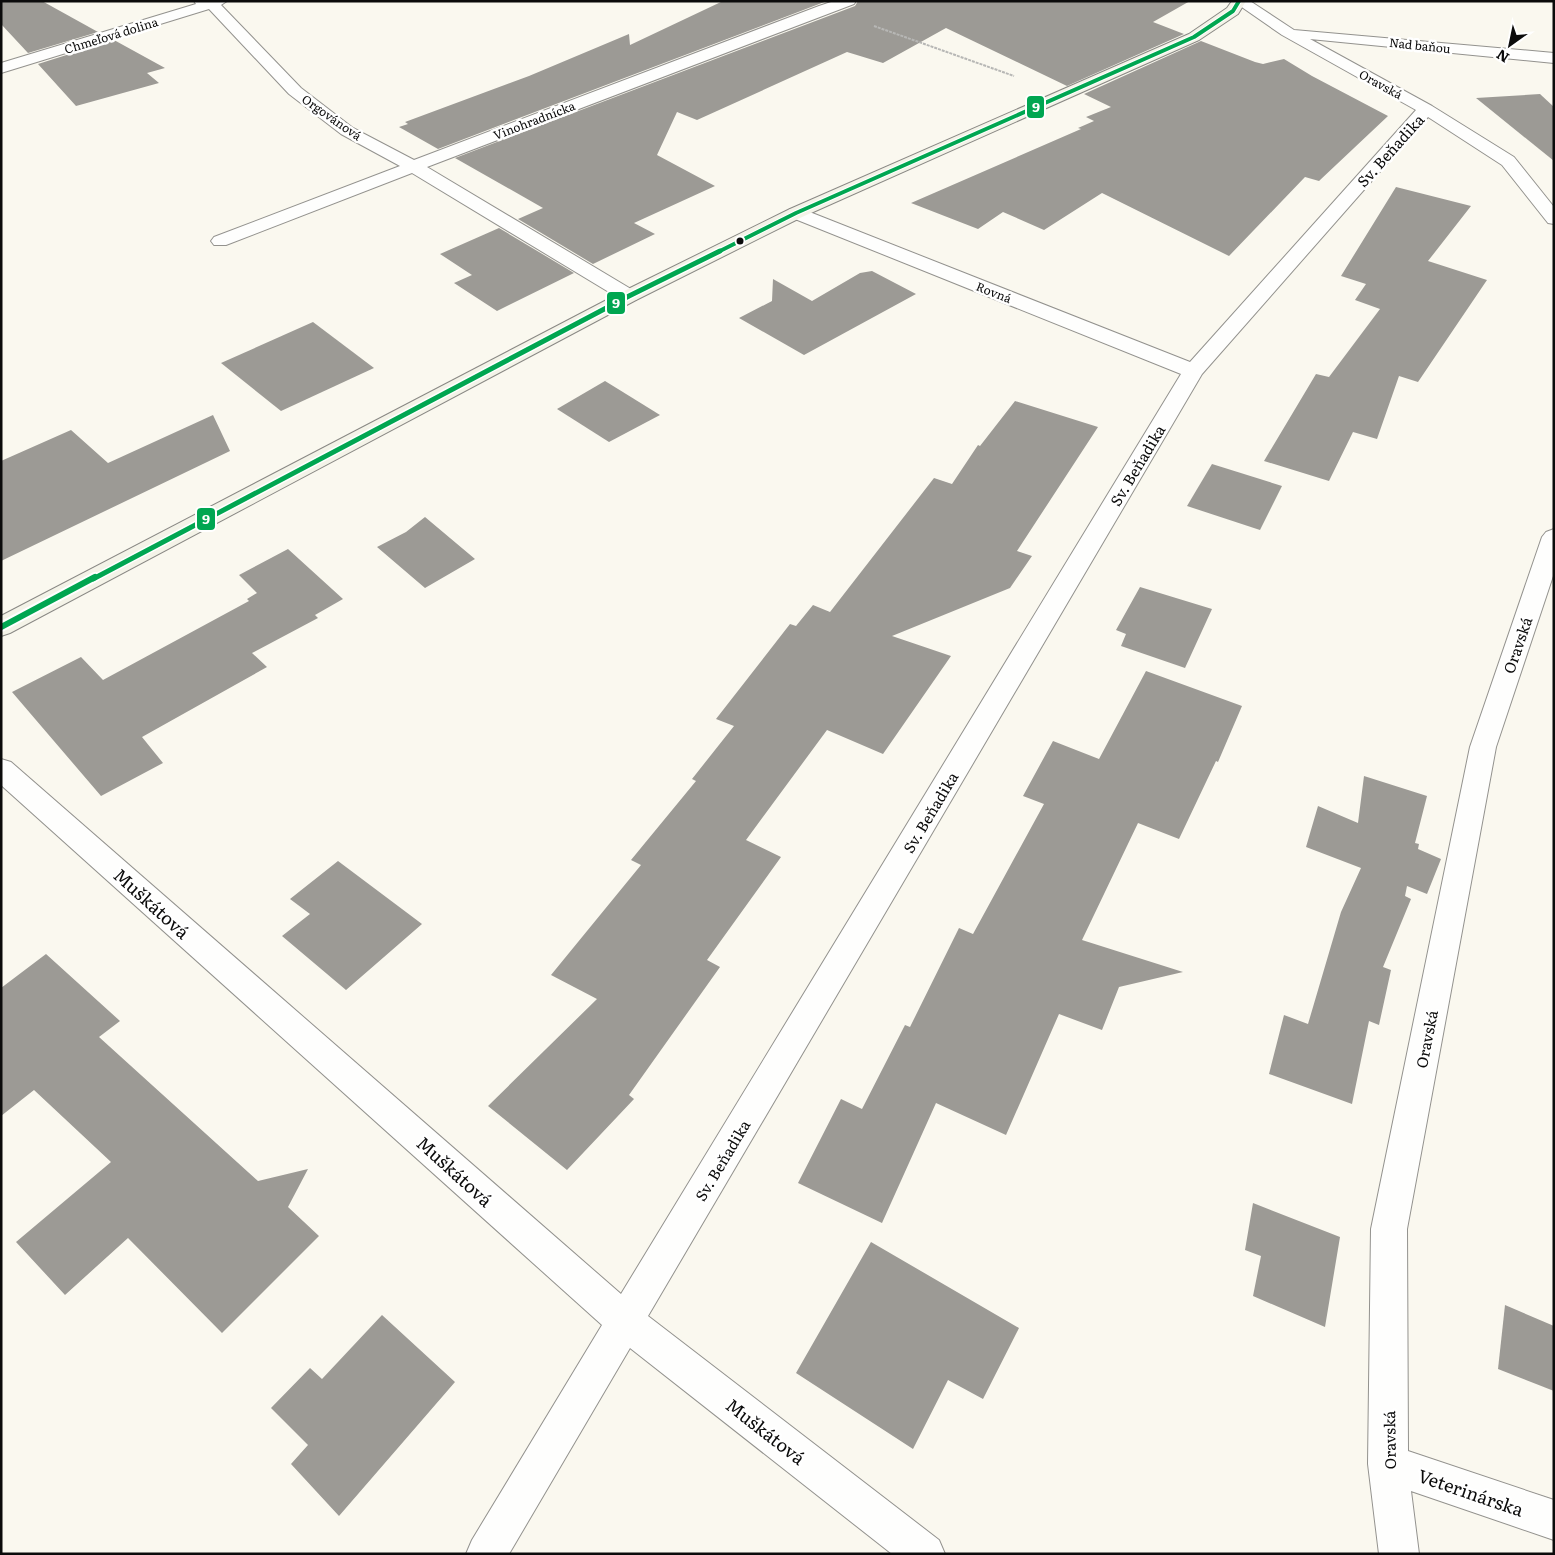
<svg xmlns="http://www.w3.org/2000/svg" width="1555" height="1555" viewBox="0 0 1555 1555" font-family="Literata,serif">
<style>
.building{fill:#9c9a95}
.lines{fill:none;stroke-linecap:round;stroke-linejoin:round}
.street-casing{stroke:#93928e;stroke-width:2}
.secondary-casing{stroke:#898884;stroke-width:2}
.path{stroke:#b7b7b5;stroke-width:2;stroke-dasharray:3 1;stroke-linecap:butt}
.street{fill:#fefefd;fill-rule:evenodd}
.secondary{fill:#f4f3e8;fill-rule:evenodd}
.bus-1-far2-casing{stroke:#fff;stroke-width:6}
.bus-1-far1-casing{stroke:#fff;stroke-width:8}
.bus-1-casing{stroke:#fff;stroke-width:10}
.bus-1-far2{stroke:#00a651;stroke-width:4}
.bus-1-far1{stroke:#00a651;stroke-width:5}
.bus-1{stroke:#00a651;stroke-width:6}
.bus-dot{fill:#0b0b0b;stroke:#fff;stroke-width:2}
.labels{text-anchor:middle;dominant-baseline:central;stroke-width:5;stroke-linejoin:round;paint-order:stroke}
.far-street-label{font-size:12px;fill:#0b0b0b;stroke:#fff}
.street-label{font-size:15px;fill:#0b0b0b;stroke:#fff}
.near-street-label{font-size:18px;fill:#0b0b0b;stroke:#fff}
.line-badge{stroke:#fff;stroke-width:2}
.badge-label{font-size:14px;text-anchor:middle;font-weight:bold;fill:#fff}
</style>
<rect width="100%" height="100%" fill="#faf8ef"/>
<g class="building">
<path d="M1,1H42L98,32L28,53L1,24Z"/>
<path d="M723,1H827L438,149L399,127L408,124L405,122L529,76L629,34L630,45Z"/>
<path d="M858,1H1190L1153,22L1184,34L1067,86L946,28L883,63L847,52L697,120L677,112L657,155L715,186L634,223L655,234L593,264L518,219L543,208L455,158L855,6Z"/>
<path d="M114,40L165,68L147,73L159,83L76,106L38,64Z"/>
<path d="M1201,41L1255,62L1263,64L1284,59L1312,76L1388,116L1319,181L1305,177L1229,256L1102,193L1044,230L1003,212L978,229L911,203L1081,129L1078,128L1094,121L1086,117L1111,107L1084,94Z"/>
<path d="M1540,94L1554,107V161L1476,98Z"/>
<path d="M1396,187L1471,206L1428,261L1487,280L1418,382L1399,376L1377,439L1353,432L1329,481L1264,461L1316,374L1329,377L1380,309L1355,300L1366,284L1341,276Z"/>
<path d="M499,228L574,273L497,311L454,283L472,275L440,254Z"/>
<path d="M872,271L916,294L804,355L739,318L772,301L773,279L812,301L860,273Z"/>
<path d="M313,322L374,368L281,411L221,363Z"/>
<path d="M605,381L618,389L660,415L609,442L557,409Z"/>
<path d="M1015,401L1098,427L1017,551L1032,556L1010,588L892,636L951,656L883,754L827,730L746,840L781,857L707,960L720,967L629,1095L634,1099L567,1170L488,1106L597,999L551,975L641,865L631,860L696,781L692,779L734,726L716,719L790,624L796,626L813,605L830,612L934,478L952,484L978,445L980,446Z"/>
<path d="M213,415L230,451L1,561V461L71,430L108,463Z"/>
<path d="M1212,464L1282,486L1260,530L1187,506Z"/>
<path d="M425,517L475,559L425,588L377,547L406,532Z"/>
<path d="M288,549L343,599L315,615L318,618L252,653L267,667L142,737L163,763L101,796L12,692L81,657L103,680L249,601L247,599L257,593L239,575Z"/>
<path d="M1140,587L1212,609L1185,668L1121,646L1126,634L1116,630Z"/>
<path d="M1146,671L1242,706L1218,762L1216,761L1179,839L1138,823L1082,940L1183,972L1119,987L1102,1030L1059,1014L1006,1135L936,1103L882,1223L798,1183L841,1099L862,1109L905,1025L910,1027L959,928L973,934L1044,804L1023,796L1053,741L1099,759Z"/>
<path d="M1364,776L1427,796L1415,843L1419,844L1418,849L1441,859L1427,894L1407,886L1405,896L1411,899L1383,967L1391,970L1379,1025L1369,1021L1352,1104L1269,1074L1284,1015L1308,1024L1341,912L1361,868L1306,847L1318,806L1358,823Z"/>
<path d="M338,861L422,924L346,990L282,936L310,914L290,899Z"/>
<path d="M46,954L120,1021L99,1037L258,1181L308,1169L288,1207L319,1236L222,1333L128,1238L65,1295L16,1242L111,1162L34,1090L1,1116V988Z"/>
<path d="M1253,1203L1340,1237L1325,1327L1253,1296L1261,1256L1245,1250Z"/>
<path d="M871,1242L1019,1328L983,1399L948,1380L913,1449L796,1373Z"/>
<path d="M1505,1305L1554,1326V1391L1498,1369Z"/>
<path d="M382,1315L455,1382L339,1516L291,1464L308,1445L271,1408L310,1368L322,1379Z"/>
</g>
<g class="lines">
<g class="street-casing">
<g id="street">
<path d="M194,1H227L221,5L301,88L353,128L414,160L819,6L834,1H856L854,4L427,167L636,292L639,296L636,300H622L412,173L226,245H214L211,241L214,237L400,166L341,134L289,94L209,9L1,73V63L196,4Z"/>
<path d="M1233,1H1250L1294,30L1554,53V63L1310,39L1432,106L1514,157L1554,207V224L1548,223L1502,165L1428,117L1202,374L648,1316L939,1540L945,1554H892L630,1348L509,1554H466L472,1540L602,1325L1,785V759L11,762L621,1294L1181,374L790,217L787,213L790,209H802L1190,362L1416,110L1282,35Z"/>
<path d="M1554,529V573L1496,747L1407,1229L1408,1451L1554,1500V1540L1411,1491L1419,1554H1379L1368,1464L1371,1229L1470,747L1542,537L1546,532Z"/>
</g>
</g>
<g class="secondary-casing">
<path id="secondary" d="M1232,1H1246L1238,14L1199,40L802,217L636,300L10,633L1,636V616L622,292L790,209L1189,34L1227,8Z"/>
</g>
<path class="path" d="M874,26L1014,76"/>
<use href="#street" class="street"/>
<use href="#secondary" class="secondary"/>
<g class="bus-1-far2-casing">
<path id="bus-1-far2" d="M718,252L796,213L1194,37L1233,11L1239,1"/>
</g>
<g class="bus-1-far1-casing">
<path id="bus-1-far1" d="M93,579L629,296L720,251"/>
</g>
<g class="bus-1-casing">
<path id="bus-1" d="M1,627L95,577"/>
</g>
<use href="#bus-1-far2" class="bus-1-far2"/>
<use href="#bus-1-far1" class="bus-1-far1"/>
<use href="#bus-1" class="bus-1"/>
</g>
<circle class="bus-dot" cx="740" cy="241" r="4.5"/>
<g class="labels">
<g class="far-street-label">
<text transform="translate(111 35) rotate(-17)">Chmeľová dolina</text>
<text transform="translate(1420 45) rotate(6)">Nad baňou</text>
<text transform="translate(1381 84) rotate(29)">Oravská</text>
<text transform="translate(332 117) rotate(35)">Orgovánová</text>
<text transform="translate(534 120) rotate(-21)">Vinohradnícka</text>
<text transform="translate(994 292) rotate(22)">Rovná</text>
</g>
<g class="street-label">
<text transform="translate(1390 150) rotate(-48)">Sv. Beňadika</text>
<text transform="translate(1137 465) rotate(-59)">Sv. Beňadika</text>
<text transform="translate(1517 645) rotate(-71)">Oravská</text>
<text transform="translate(930 812) rotate(-59)">Sv. Beňadika</text>
<text transform="translate(1426 1039) rotate(-79)">Oravská</text>
<text transform="translate(722 1160) rotate(-59)">Sv. Beňadika</text>
<text transform="translate(1389 1440) rotate(-91)">Oravská</text>
</g>
<g class="near-street-label">
<text transform="translate(152 903) rotate(42)">Muškátová</text>
<text transform="translate(455 1171) rotate(42)">Muškátová</text>
<text transform="translate(766 1431) rotate(38)">Muškátová</text>
<text transform="translate(1471 1492) rotate(19)">Veterinárska</text>
</g>
</g>
<g class="line-badge">
<rect x="1026" y="95" width="19" height="24" rx="5" fill="#00a651"/>
<rect x="606" y="291" width="20" height="24" rx="5" fill="#00a651"/>
<rect x="196" y="507" width="20" height="24" rx="5" fill="#00a651"/>
</g>
<g class="badge-label">
<text x="1036" y="112">9</text>
<text x="616" y="308">9</text>
<text x="206" y="524">9</text>
</g>
<rect width="1555" height="1555" fill="none" stroke="#0b0b0b" stroke-width="5"/>
<g transform="translate(1510 45) rotate(213)" stroke="#ffffff" stroke-width="4" paint-order="stroke">
<path d="M0-4L9 19L0 12L-9 19Z" fill="#0b0b0b"/>
<text y="-8" font-size="14" font-weight="bold" text-anchor="middle" fill="#0b0b0b">N</text>
</g>
</svg>
